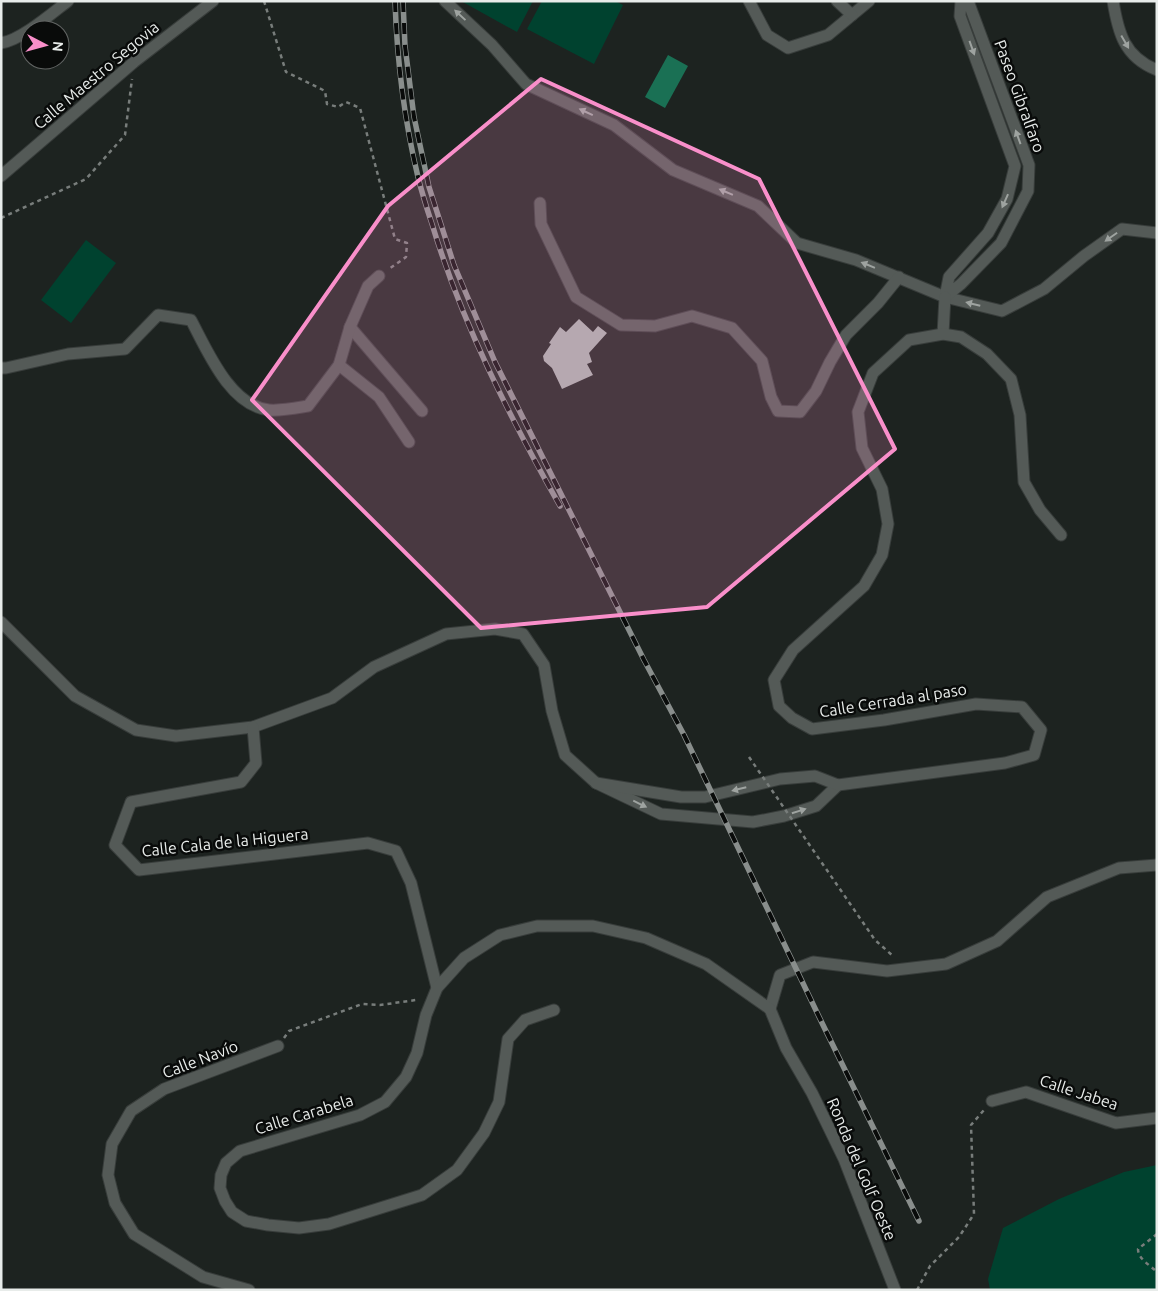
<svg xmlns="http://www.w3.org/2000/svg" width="1158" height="1291" viewBox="0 0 1158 1291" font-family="Ubuntu,sans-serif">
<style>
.green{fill:#00422f}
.water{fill:#1a7054}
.building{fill:#a6aeaa}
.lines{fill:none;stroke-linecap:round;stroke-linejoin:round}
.minor-casing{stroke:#383d3b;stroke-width:13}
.path{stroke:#787d7b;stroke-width:2.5;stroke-dasharray:4 4;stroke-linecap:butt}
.minor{stroke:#545a57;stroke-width:11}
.rail-casing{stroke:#898e8c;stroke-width:5.5}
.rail{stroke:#090b0a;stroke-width:4;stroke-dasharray:11;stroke-linecap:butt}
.path-bridge{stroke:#787d7b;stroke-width:2.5;stroke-dasharray:4 4;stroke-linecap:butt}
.oneway{fill:#9ea3a0}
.marked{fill:#f98fca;fill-opacity:0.2;stroke:#f98fca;stroke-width:4;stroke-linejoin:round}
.labels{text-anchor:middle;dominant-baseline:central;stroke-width:5;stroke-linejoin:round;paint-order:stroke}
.street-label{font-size:16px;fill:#e8ecea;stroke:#090b0a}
</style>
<rect width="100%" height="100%" fill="#1d2320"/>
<g class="green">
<path d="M461,1H533L517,32Z"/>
<path d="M542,1H615L623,5L594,64L527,29Z"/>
<path d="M86,240L116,263L71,323L41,300Z"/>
<path d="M1157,1165V1290H990L988,1279L1003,1228L1059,1199L1124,1172Z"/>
</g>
<path class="water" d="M668,55L688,66L665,108L645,97Z"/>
<path class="building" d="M579,319L593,332L598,326L607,333L589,353L592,362L587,364L593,375L562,389L552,368L544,361L543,356L551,344L549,343L560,327L566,332Z"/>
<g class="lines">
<g class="minor-casing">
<g id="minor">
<path d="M445,1L492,45L526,84L614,125L673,170L758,206L797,243L856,260L945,297L1002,311L1044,289L1084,256L1122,229L1157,233"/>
<path d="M749,1L767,35L788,48L828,35L869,1"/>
<path d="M837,1L852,15"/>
<path d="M961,1L960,16L1015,166L1007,199L988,233L949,277L945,297L961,284L1001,243L1028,191L1029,165L968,1"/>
<path d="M1113,1C1118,32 1124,57 1157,70"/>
<path d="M1,43C21,40 51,14 68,1"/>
<path d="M1,176L134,62L213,1"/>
<path d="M540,203L541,224L576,297L621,325L655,326L692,316L732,328L762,361L771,397L778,411L800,412L816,391L830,362L846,335L878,303L899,277"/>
<path d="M350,327L422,411"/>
<path d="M943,334L945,297"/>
<path d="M339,365L379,397L409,442"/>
<path d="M1,368H6L68,354L125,349L158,315L191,320C207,350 230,406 269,410C281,411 296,408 308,406L339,365L350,327L368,286L379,276"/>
<path d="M1,622L75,696L136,730L176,736L253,727L332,698L374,667L446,634L495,629L523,634L544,665L552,711L565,755L596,783L661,814L753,822L784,816L816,806L838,785"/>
<path d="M253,727L256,763L241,782L131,802L115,845L139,870L368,843L396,851L411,883L437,988"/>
<path d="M596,783L681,797H705L780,779L815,776L838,785L1005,763L1034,755L1041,730L1022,707L976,704L884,720L812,729L792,718L779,706L774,680L793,650L864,586L882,555L888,524L882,489L862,448L858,412L873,373L909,340L943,334L961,337L987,354L1011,379L1020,415L1024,482L1040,510L1061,535"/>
<path d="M770,1009L780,975L813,962L887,971L946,964L997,941L1047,897L1119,868L1157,865"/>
<path d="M770,1009L786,1048L812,1093L844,1159L895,1290"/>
<path d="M554,1010L525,1020L508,1039L499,1102L484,1133L457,1170L422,1195L329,1224L299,1228L268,1225L246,1221L232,1212L225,1201L220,1188L221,1175L226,1163L240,1151L360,1115L385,1102L406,1077L417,1053L426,1015L437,988L464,958L500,935L537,926H593L646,938L706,964L770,1009"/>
<path d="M992,1101L1026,1092L1116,1123L1157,1118"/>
<path d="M249,1290L203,1277L134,1234L115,1203L108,1175L112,1144L131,1111L164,1089L278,1046"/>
</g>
</g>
<g class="path">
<path d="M264,1L286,72L325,91L327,104L338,107L346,102L360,108L395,239L407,243L406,257L389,269"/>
<path d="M1,218L86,179L125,135L132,79"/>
<path d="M284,1038L289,1031L362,1004L380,1005L416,1000L419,1001"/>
<path d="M1157,1234L1138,1249C1138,1259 1150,1265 1157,1272"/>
<path d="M917,1290L930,1266L959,1237L974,1214L971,1125L984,1110"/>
</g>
<use href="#minor" class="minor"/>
<g class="rail-casing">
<g id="rail">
<path d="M395,1C397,61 404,119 418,177C422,193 427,209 432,224C462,323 509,416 560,506"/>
<path d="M403,1L405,46L414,117L429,187L454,265L495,362L644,660L684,735L823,1025L919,1221"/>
</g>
</g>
<use href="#rail" class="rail"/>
<path class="path-bridge" d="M749,757L875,940L893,956"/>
</g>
<defs><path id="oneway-solid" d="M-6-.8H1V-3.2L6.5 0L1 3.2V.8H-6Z" transform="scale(1.25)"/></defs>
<g class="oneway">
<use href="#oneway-solid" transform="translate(460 15) rotate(-137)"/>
<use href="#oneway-solid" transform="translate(1125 42) rotate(60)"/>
<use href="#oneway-solid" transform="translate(972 48) rotate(70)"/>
<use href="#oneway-solid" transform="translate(586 112) rotate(-155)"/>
<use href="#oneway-solid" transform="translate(1018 137) rotate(-110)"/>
<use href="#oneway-solid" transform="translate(726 192) rotate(-157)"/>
<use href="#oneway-solid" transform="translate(1005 201) rotate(114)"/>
<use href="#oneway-solid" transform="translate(1111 237) rotate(145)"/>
<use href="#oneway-solid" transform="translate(868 265) rotate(-158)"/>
<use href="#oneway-solid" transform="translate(973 304) rotate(-166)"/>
<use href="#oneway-solid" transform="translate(739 789) rotate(166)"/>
<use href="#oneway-solid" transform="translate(640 804) rotate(26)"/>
<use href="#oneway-solid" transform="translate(799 811) rotate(-18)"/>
</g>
<path class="marked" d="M541,79L759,179L895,449L707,607L481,628L252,400L388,206Z"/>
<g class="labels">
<g class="street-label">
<text transform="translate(96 75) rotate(-40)">Calle Maestro Segovia</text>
<text transform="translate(1020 96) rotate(70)">Paseo Gibralfaro</text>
<text transform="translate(893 700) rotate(-9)">Calle Cerrada al paso</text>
<text transform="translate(225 842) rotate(-6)">Calle Cala de la Higuera</text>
<text transform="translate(200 1059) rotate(-21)">Calle Navío</text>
<text transform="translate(1079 1092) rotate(18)">Calle Jabea</text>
<text transform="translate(304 1114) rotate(-17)">Calle Carabela</text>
<text transform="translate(862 1169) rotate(67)">Ronda del Golf Oeste</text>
</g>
</g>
<rect width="1158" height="1291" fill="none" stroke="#e8ecea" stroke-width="5"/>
<g transform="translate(45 45) rotate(96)"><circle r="24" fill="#090b0a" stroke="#626564"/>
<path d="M0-4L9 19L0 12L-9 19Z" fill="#f98fca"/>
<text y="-8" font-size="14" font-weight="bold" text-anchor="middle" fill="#e8ecea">N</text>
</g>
</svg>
